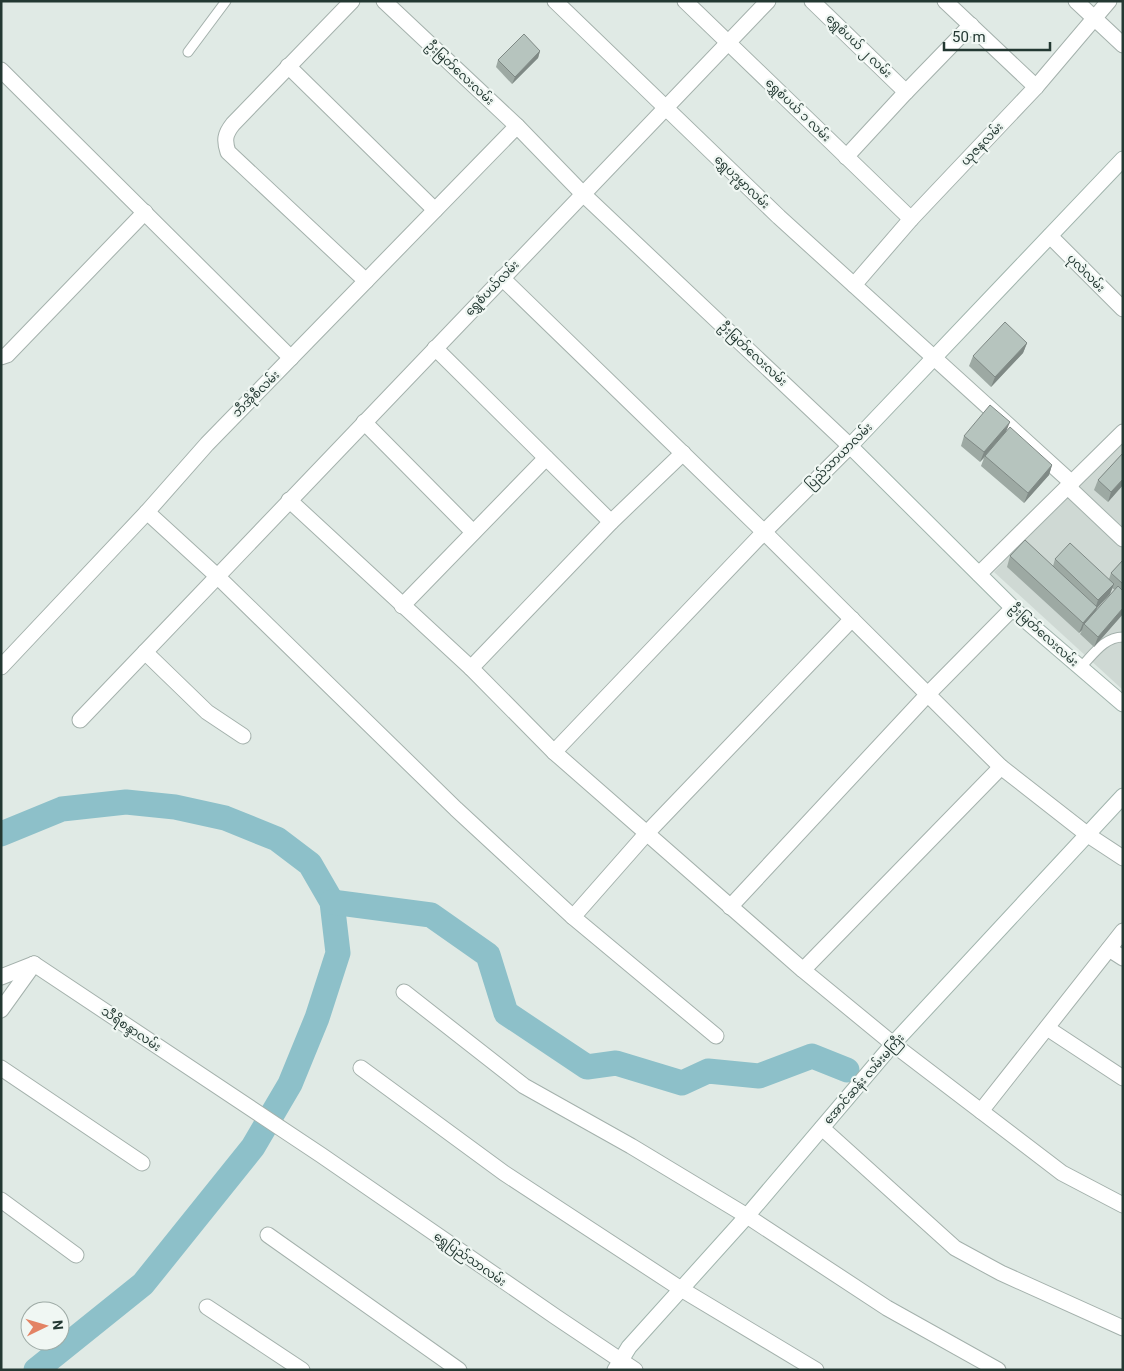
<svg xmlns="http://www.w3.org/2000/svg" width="1124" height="1371" viewBox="0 0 1124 1371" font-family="Roboto,'Noto Sans Myanmar',sans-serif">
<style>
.built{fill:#cfd9d4}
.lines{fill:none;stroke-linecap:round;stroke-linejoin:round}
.river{stroke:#8dc0c9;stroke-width:25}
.service-casing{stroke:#a4b1ac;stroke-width:11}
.minor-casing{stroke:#a4b1ac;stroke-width:17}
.tertiary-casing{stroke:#a4b1ac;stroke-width:17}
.secondary-casing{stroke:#a1b4ad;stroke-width:17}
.service{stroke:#fff;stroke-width:9}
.minor{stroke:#fff;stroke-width:15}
.tertiary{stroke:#fff;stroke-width:15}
.secondary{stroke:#fff;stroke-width:15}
.wall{fill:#9da9a3;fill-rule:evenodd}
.shaded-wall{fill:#7f8985}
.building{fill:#b6c4be;stroke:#7f8985}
.labels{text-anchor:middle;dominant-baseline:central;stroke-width:4.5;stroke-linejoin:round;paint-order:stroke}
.street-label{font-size:12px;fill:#233832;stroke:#f0f7f3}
</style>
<rect width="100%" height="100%" fill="#e0eae5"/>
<g class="built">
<path d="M1123,441V534L1075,488Z"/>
<path d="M1068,496L1123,547V690L994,572Z"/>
</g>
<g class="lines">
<g class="river">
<path d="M1,834L62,809L126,802L175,807L225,818L277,839L310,864L332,902L338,953L317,1018L290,1084L253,1147L143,1284L36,1370"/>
<path d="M332,902L431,915L488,955L506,1013L587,1067L616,1063L682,1083L708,1071L759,1076L812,1056L847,1070"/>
</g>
<g class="service-casing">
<g id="service">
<path d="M188,52L226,1"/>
<path d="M1080,668C1093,655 1104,637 1123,637"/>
</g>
</g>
<g class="minor-casing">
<g id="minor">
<path d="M352,1L233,124C225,134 224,140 228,152L366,281"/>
<path d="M384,1L517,126"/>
<path d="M555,1L779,217L1072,483"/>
<path d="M685,1L911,219"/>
<path d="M812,1L906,92"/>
<path d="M945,1L1036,87"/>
<path d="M1076,1L1123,45"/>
<path d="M288,66L435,210"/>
<path d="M1,70L291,358"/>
<path d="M846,157L906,92L971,25"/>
<path d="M1050,236L1123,309"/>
<path d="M502,278L764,532L1001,767L1088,835L1123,858"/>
<path d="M854,285L911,219L1036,87L1109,1"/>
<path d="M435,348L611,522"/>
<path d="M1,357L7,355L145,212"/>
<path d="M364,422L473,532"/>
<path d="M1068,487L1123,539"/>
<path d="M289,500L471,668L554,752L803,970L893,1044L1062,1173L1123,1205"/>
<path d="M147,512L217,576L456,809L573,917"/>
<path d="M979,574L1123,432"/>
<path d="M402,606L546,458"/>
<path d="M145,652L207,712L243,736"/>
<path d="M471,668L611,522L683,453"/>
<path d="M80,720L768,1"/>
<path d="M554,752L764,532L850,446"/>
<path d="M730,907L928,694L1013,608"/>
<path d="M1109,949L1123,958"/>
<path d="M34,964L321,1155L556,1317L635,1370"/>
<path d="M803,970L1001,767"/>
<path d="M1,977L34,964"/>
<path d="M404,992L524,1086L631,1146L747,1216L887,1308L998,1370"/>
<path d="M1,1010L34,964"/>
<path d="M1047,1028L1123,1078"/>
<path d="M716,1036L573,917L646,834L852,619"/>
<path d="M1,1068L142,1163"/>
<path d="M361,1068L504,1173L681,1289L816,1370"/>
<path d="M981,1111L1123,931"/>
<path d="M822,1128L955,1248L1001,1273L1123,1328"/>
<path d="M1,1200L76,1255"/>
<path d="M268,1235L459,1370"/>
<path d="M207,1307L302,1370"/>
</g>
</g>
<g class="tertiary-casing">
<path id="tertiary" d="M1,667L147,512L207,444L517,126L583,194L850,446"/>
</g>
<g class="secondary-casing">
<g id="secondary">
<path d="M1123,159L850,446L1024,619L1123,704"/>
<path d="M615,1370L629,1347L747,1216L893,1044L1123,796"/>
</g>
</g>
<use href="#service" class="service"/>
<use href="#minor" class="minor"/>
<use href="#tertiary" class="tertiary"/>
<use href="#secondary" class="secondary"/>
</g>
<g class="wall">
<path d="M540,51L538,58L512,84L496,67L498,60Z"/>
<path d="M1027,343L1023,353L991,387L969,366L973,356Z"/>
<path d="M1006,431L1052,465L1049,475L1024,503L981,466L984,458L980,462L961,446L964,436Z"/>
<path d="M1123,453V485L1108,502L1094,490L1098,480Z"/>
<path d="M1010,556L1053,566L1055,559L1109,579L1111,573L1123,560V614L1094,647L1080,634L1082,630L1079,633L1007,567ZM1112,588L1115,590L1096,611L1097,608L1110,594Z"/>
</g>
<g class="shaded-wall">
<path d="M540,51L538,58L512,84L515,77Z"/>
<path d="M1027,343L1023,353L991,387L995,377Z"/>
<path d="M1010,422L1006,432L985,456L980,462L984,452Z"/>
<path d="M1052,465L1049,475L1024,503L1028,493Z"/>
<path d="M1123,479V485L1108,502L1111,492Z"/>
<path d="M1114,584L1110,594L1097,608L1094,617L1084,624L1082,630L1079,633L1083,623L1095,609L1098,600Z"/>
<path d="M1123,608V614L1094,647L1098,637Z"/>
</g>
<g class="building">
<path d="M524,34L540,51L515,77L498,60Z"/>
<path d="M1005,322L1027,343L995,377L973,356Z"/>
<path d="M990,405L1010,422L984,452L964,436Z"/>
<path d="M1010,427L1052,465L1028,493L985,456Z"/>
<path d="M1123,453V479L1111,492L1098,480Z"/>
<path d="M1025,540L1097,607L1083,623L1010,556Z"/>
<path d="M1070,543L1114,584L1098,600L1055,559Z"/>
<path d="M1123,560V584L1111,573Z"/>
<path d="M1118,586L1123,591V608L1098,637L1084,624Z"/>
</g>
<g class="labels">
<g class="street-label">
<text transform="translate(859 46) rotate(44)">ရွှေစံပယ် ၂ လမ်း</text>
<text transform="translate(460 73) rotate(43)">ဦးမြတ်လေးလမ်း</text>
<text transform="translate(798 110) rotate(44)">ရွှေစံပယ် ၁ လမ်း</text>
<text transform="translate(982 144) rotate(-46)">ယုဇနလမ်း</text>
<text transform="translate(742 182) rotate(44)">ရွှေပဒုမ္မာလမ်း</text>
<text transform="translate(1086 273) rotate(45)">ပုလဲလမ်း</text>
<text transform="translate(492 288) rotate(-46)">ရွှေစံပယ်လမ်း</text>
<text transform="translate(753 354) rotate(43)">ဦးမြတ်လေးလမ်း</text>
<text transform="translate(256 394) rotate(-45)">ဘီအိုစီလမ်း</text>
<text transform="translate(839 456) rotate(-45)">ပြည်သာယာလမ်း</text>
<text transform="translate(1044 635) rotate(42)">ဦးမြတ်လေးလမ်း</text>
<text transform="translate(131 1029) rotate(34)">သီရိစန္ဒာလမ်း</text>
<text transform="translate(864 1079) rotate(-49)">အောင်ဆန်း လမ်းမကြီး</text>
<text transform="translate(470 1259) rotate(35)">ရွှေပြည်သာလမ်း</text>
</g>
</g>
<rect width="1124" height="1371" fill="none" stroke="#233832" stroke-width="5"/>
<g transform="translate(45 1326) rotate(85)"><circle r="24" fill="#f0f7f3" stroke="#9eaba6"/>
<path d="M0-4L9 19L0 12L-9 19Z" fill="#e38364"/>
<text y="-8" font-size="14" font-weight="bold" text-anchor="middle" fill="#233832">N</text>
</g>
<path d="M944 42v8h106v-8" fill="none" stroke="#233832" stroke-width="2.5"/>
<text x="952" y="42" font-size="15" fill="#233832" stroke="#f0f7f3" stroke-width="4" paint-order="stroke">50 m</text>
</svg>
